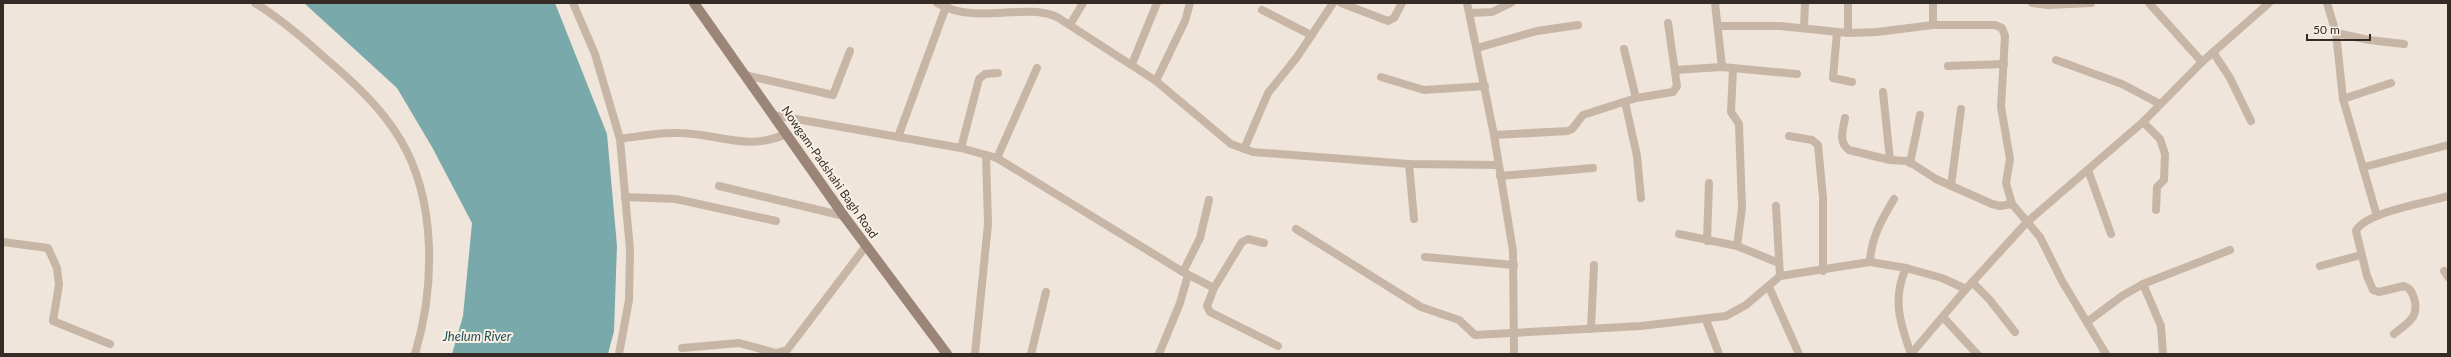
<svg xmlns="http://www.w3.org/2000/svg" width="2451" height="357" viewBox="0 0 2451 357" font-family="Lato,sans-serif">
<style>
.water{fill:#7aa9ab}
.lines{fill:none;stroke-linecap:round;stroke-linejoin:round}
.minor{stroke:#c7b6a6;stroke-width:8}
.secondary{stroke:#9a8578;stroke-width:10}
.labels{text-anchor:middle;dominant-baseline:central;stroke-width:4;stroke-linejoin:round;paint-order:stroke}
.street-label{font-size:12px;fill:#342b27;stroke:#f8f0e5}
.water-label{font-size:13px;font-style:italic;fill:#1f4f53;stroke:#f8f0e5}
</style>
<rect width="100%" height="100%" fill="#f0e5da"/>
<path class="water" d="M304,3H555L607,134L617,246L614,331L608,354H452L463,316L472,223L432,147L397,88Z"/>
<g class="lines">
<g class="minor">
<path d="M255,3C279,18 303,38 324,57C352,81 381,107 400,139C437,200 435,288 415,354"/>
<path d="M573,3L595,54L620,139L630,250L629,300L619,354"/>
<path d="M937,3C977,26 1023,2 1057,17L1156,81L1231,144L1253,152L1409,164L1498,165"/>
<path d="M1341,3L1388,21L1394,18L1402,3"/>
<path d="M1467,3L1494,135L1513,251L1514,354"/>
<path d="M1715,3L1722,67"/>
<path d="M2032,3L2048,5L2091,3"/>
<path d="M2149,3L2202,62"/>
<path d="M2327,3L2336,33L2343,99L2377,216"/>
<path d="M1262,10L1311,35"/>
<path d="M1470,13L1492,12L1511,3"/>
<path d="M1071,23L1083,3"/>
<path d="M1933,25V3"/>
<path d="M1718,26H1780L1848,33L1877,32L1933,25H1995L2002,28L2005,36L2001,107L2010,159L2006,183L2012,204L2040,237L2062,281L2106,354"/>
<path d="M1804,28L1805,3"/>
<path d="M1837,32L1833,78L1852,82"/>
<path d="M1848,33V3"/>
<path d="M2336,33L2369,40L2404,44"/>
<path d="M1477,48L1537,31L1578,25"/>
<path d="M1624,49L1636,98"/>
<path d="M2213,52L2230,78L2251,121"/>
<path d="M2056,60L2122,84L2160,104"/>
<path d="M1132,64L1157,3"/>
<path d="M1948,66L2004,64"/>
<path d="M1733,69L1731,112L1739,124L1742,208L1737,246"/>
<path d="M1675,70L1722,67L1797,74"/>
<path d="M745,75L833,95L850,51"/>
<path d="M1381,77L1424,90L1485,86"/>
<path d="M1156,81L1185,21L1190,3"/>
<path d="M1883,92L1890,160"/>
<path d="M2343,99L2391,83"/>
<path d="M1625,102L1637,156L1641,198"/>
<path d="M773,115L961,148L997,158L1183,272L1214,288L1207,306L1210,312L1278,346"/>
<path d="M1845,118C1843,130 1838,142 1849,150L1890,160L1908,161L1936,179L1992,204L2000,206L2012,204"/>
<path d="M2143,122L2160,139L2165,154L2164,180L2157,187L2156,210"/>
<path d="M1494,135L1568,131L1572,129L1583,115L1636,98L1673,92L1677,86L1668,23"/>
<path d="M1789,136L1812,140L1818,145L1823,198V271"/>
<path d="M898,137L947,4"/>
<path d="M620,139C639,136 659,132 678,133C717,133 747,152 786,134"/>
<path d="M961,148L979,79L985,74L998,73"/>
<path d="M1244,149L1268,93L1297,57L1333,3"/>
<path d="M997,158L1037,68"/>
<path d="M1910,163L1920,115"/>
<path d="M1409,164L1414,219"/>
<path d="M2364,167L2448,145"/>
<path d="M2088,170L2111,234"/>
<path d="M1500,176L1593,168"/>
<path d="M719,186L844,216"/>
<path d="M1951,186L1961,109"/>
<path d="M625,197L676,199L776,221"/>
<path d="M1776,206L1780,276"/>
<path d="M1296,229L1421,307L1459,320L1475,335L1641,326L1726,316L1746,305L1780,276L1870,262L1906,268L1942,278L1966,289"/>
<path d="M1679,234L1737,246L1779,263"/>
<path d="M1707,241L1709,183"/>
<path d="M3,242L48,248L57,268L59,285L53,321L110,344"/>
<path d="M1425,257L1514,265"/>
<path d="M1870,262C1871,238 1882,219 1894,199"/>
<path d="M2320,266L2361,255"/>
<path d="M1906,268C1892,299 1900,323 1911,354"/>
<path d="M2444,271L2448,277"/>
<path d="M1183,272L1200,238L1209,200"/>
<path d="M1972,282L1989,299L2015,332"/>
<path d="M2143,284L2161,326L2163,354"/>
<path d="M1769,287L1799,354"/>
<path d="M1214,288L1242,242L1248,239L1264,243"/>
<path d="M1943,317L1977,354"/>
<path d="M1706,320L1719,354"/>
<path d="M2087,322L2122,296L2143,284L2230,250"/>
<path d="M1591,329L1594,265"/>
<path d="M2394,334C2408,322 2420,318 2414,298C2412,292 2410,288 2404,286L2379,292L2373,290L2367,276L2356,231C2365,212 2427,203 2448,196"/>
<path d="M682,348L739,343L776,353L787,350L866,246"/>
<path d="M975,354L988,224L986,155"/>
<path d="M1031,354L1046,292"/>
<path d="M1159,354L1180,303L1188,275"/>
<path d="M1911,354L1966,289L2027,222L2143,122L2202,62L2269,3"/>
</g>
<path class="secondary" d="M694,3L844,216L947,354"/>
</g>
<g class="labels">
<g class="street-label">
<text transform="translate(830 172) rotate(55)">Nowgam-Padshahi Bagh Road</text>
</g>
<g class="water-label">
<text x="477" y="336">Jhelum River</text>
</g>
</g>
<rect width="2451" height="357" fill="none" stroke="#342b27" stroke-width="8"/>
<path d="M2307 34v6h63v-6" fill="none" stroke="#342b27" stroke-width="2"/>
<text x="2313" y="34" font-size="12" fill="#342b27" stroke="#f8f0e5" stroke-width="3" paint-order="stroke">50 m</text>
</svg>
